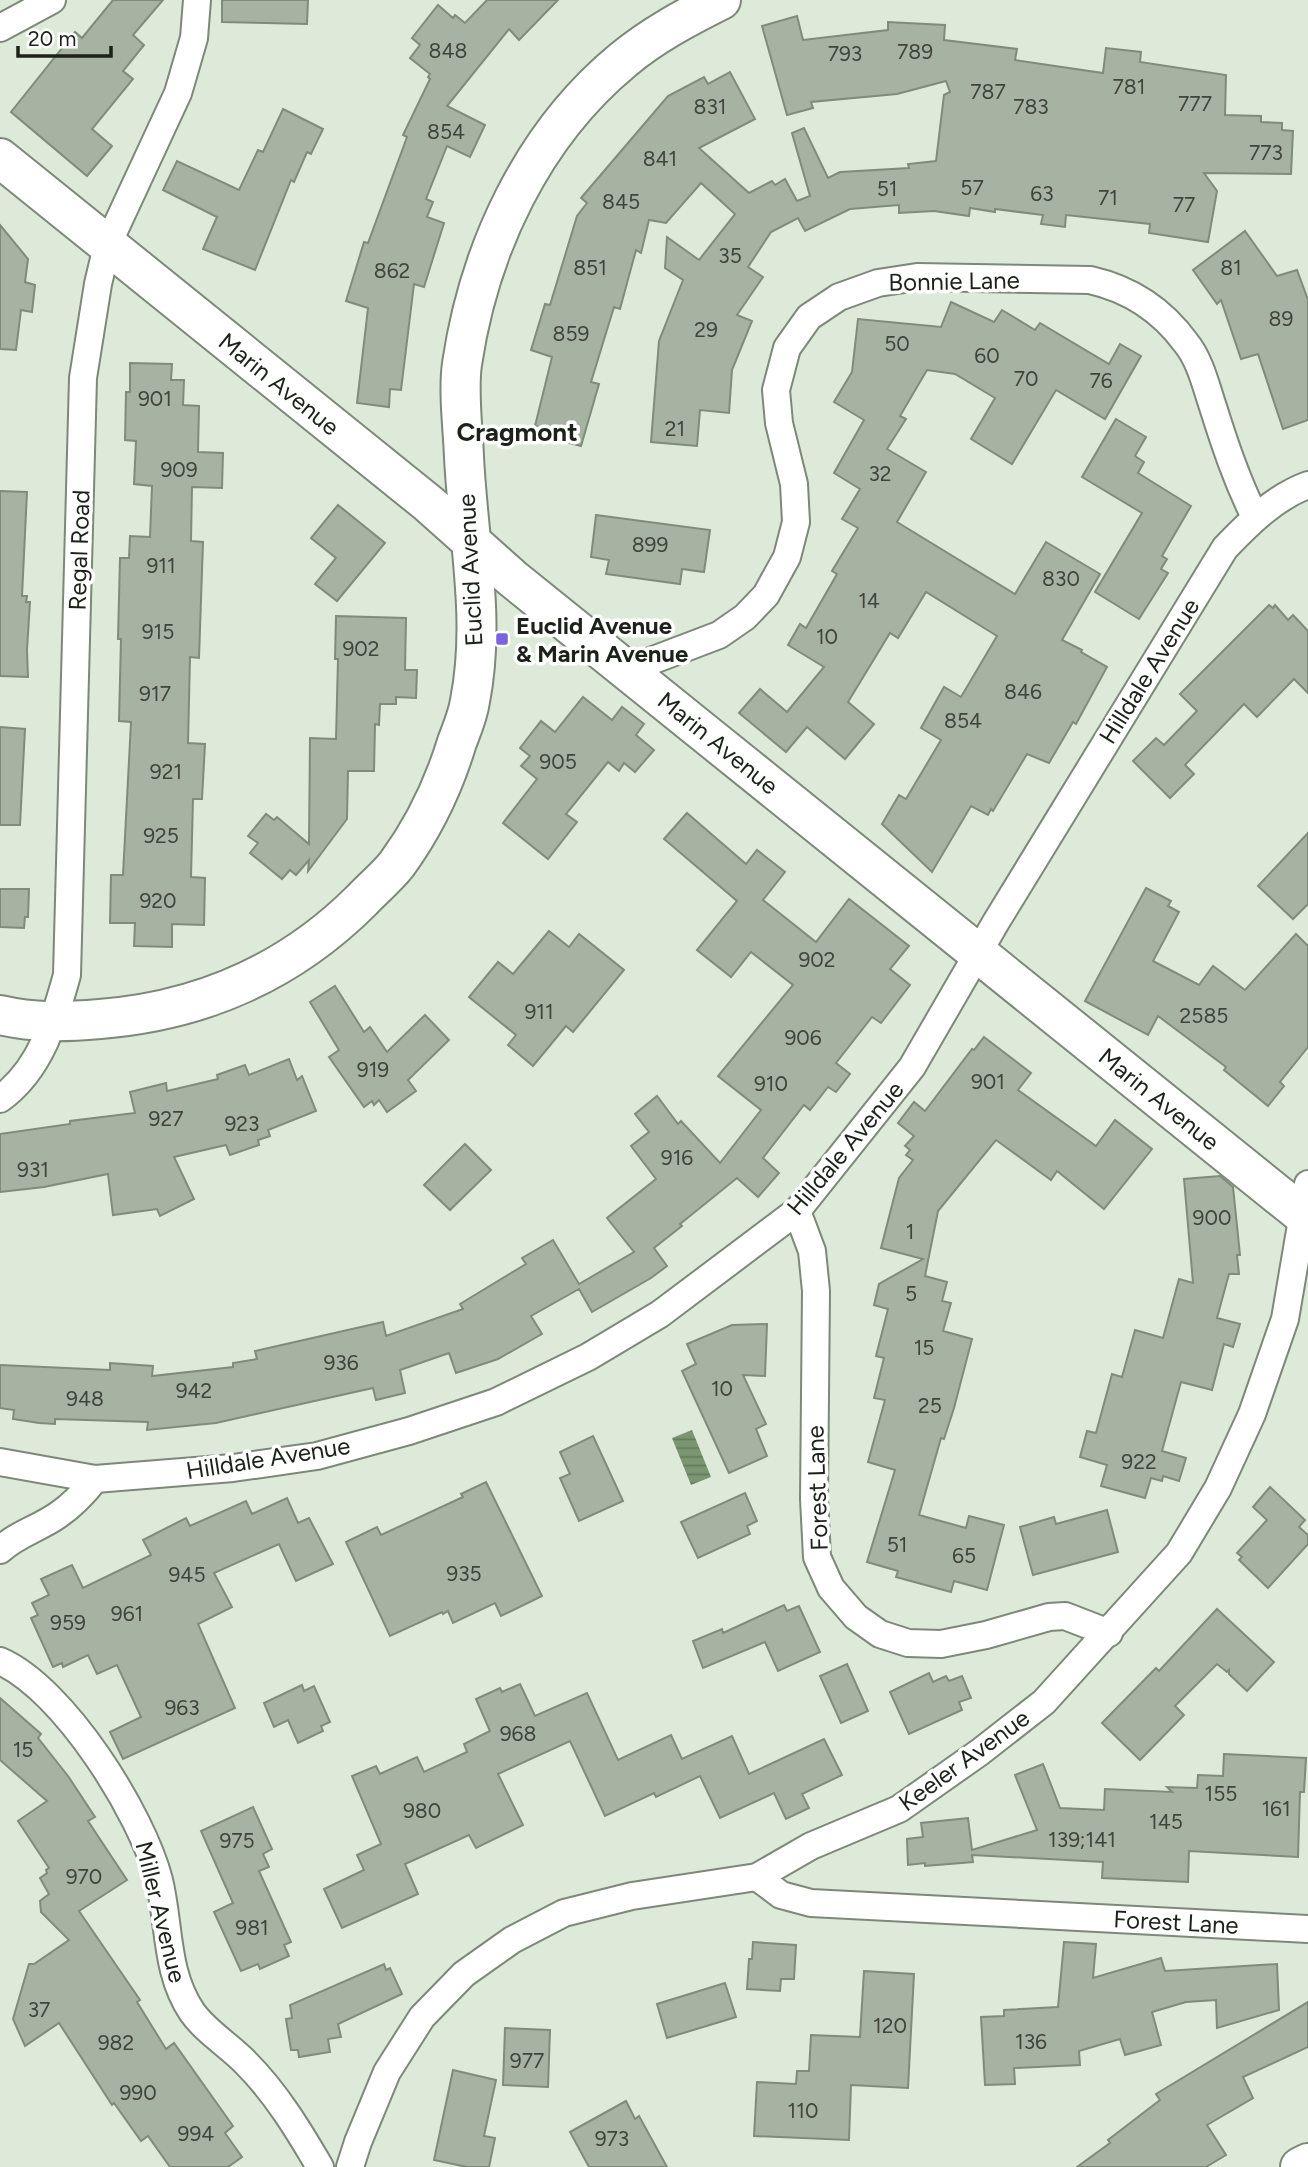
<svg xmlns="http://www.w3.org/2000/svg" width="1308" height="2167" viewBox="0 0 1308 2167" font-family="Figtree,sans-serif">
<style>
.water{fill:url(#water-rules)}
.building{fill:#a6b3a2;stroke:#7f8b7b;stroke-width:2}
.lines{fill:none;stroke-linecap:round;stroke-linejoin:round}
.street-casing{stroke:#7c8878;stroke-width:30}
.secondary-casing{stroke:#7c8878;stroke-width:42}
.street{stroke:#fff;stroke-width:26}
.secondary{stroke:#fff;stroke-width:38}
.poi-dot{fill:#7963de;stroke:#fff;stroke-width:2.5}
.labels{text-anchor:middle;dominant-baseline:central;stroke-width:7;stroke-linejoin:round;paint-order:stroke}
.number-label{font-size:21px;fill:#3e463c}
.street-label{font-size:24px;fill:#1c211a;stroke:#fff}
.poi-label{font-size:24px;font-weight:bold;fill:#1c211a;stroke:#fff;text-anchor:start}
.neighbourhood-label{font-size:26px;font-weight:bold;fill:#1c211a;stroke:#fff}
</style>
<defs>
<pattern id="water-rules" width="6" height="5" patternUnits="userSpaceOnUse" patternTransform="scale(1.75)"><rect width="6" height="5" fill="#7a9670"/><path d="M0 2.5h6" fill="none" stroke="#637a5b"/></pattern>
</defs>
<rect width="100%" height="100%" fill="#ddead9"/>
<path class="water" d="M692,1430L711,1477L691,1485L672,1438Z"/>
<g class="building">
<path d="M113,0H163L133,35L144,45L123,71L133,79L92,129L112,146L87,176L11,112L75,32L82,38Z"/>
<path d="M222,0H308L307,24L222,22Z"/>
<path d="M487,0H558L519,40L509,29L447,106L485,125L470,157L447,146L426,199L433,202L427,217L444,223L424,287L414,284L401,390L390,389L389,407L357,403L368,308L346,301L364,242L368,243L407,137L403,135L430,79L428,77L430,74L410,58L420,45L412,38L438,5L453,18L455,15L465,23Z"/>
<path d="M797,16L803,40L888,30V22L945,25L944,40L1017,49L1015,60L1103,73L1106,48L1141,52L1140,62L1226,75L1225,115L1261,116V122L1282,123V130L1293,131L1291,174L1204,173L1217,191L1208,242L1149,233L1150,224L1066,215L1065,227L1041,224L1043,215L995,209V212L970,208L969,216L934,211L899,213V205L850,209L805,231L798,218L771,232L748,267L763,277L737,315L752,321L732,370L729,413L700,410L697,446L651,442L659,341L683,280L665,268L667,237L699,260L735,214L701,183L666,223L649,220L641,253L636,250L620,309L614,307L591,382L599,384L581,446L547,437L549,429L535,426L552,357L531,350L545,304L550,305L577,216L587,203L581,198L668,96L704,77L708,84L730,72L755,119L699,148L749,193L772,181L775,185L785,179L797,201L810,196L792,133L804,128L828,178L840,172L909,168L908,164L936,161L944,95L950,92L946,81L897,94L811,102L813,108L787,115L762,26Z"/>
<path d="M283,109L323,129L311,154L307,152L294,182L291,180L255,270L203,249L217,217L163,190L177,161L239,190L258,150L263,152Z"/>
<path d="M0,225L28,259L25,282L35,285L32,312L21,310L16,350L0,349Z"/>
<path d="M1245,231L1277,276L1297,270L1308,300V420L1283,429L1258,354L1241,359L1221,300L1217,304L1193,270Z"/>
<path d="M951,302L994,322L1002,310L1035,330L1040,323L1109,364L1120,344L1141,356L1105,419L1056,390L1012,464L971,439L995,398L955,374L927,370L900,416L906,419L887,449L926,472L897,522L1015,594L1046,542L1100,574L1062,640L1082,650L1081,652L1107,667L1076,724L1073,722L1049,763L1027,754L993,811L991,809L988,815L971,806L932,872L882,824L899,795L906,799L941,740L921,728L944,687L961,697L997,636L926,592L898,638L890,633L848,702L874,724L845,759L807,727L786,752L739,713L760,689L787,712L824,667L788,645L800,624L806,628L837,574L832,571L858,528L842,519L860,489L834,473L864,420L834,402L852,372L858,319L941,327Z"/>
<path d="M130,363L172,364L171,380H184L183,405L199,406L198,452L223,453L222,488L192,487L191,541L203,542L199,658L190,657L188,743L205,744L202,799H193L191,877L205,878L204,925L172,924V947L134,946L135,923H110L111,875H123L131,722L119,721L121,639H118L120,558H129L130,536L150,537L152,486L134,484L136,441L125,440L126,392H130Z"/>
<path d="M1116,419L1146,437L1135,456L1144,462L1138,473L1191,506L1162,556L1167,559L1161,569L1168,573L1139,619L1095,592L1142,513L1082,477Z"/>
<path d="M0,491L27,492L22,596H27L26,602H30L27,650L28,677L0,676Z"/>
<path d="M338,505L385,543L337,601L315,584L336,558L311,538Z"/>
<path d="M596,515L710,530L704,572L682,569L680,584L606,574L609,560L591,557Z"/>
<path d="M1269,605L1273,608L1275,605L1288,620L1293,615L1308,631V693L1294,679L1257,717L1244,704L1185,765L1194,774L1170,798L1133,761L1156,738L1164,745L1197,711L1180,694Z"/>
<path d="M336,616L406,618L405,670H417L416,698L396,697V704H380L379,725L375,724L374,771H348L347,819L308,871L309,860L296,875L290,870L282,879L250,853L258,843L248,836L266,814L274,820L277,817L309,844L310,738L336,739L338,659H335Z"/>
<path d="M583,697L612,720L622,707L644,724L636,735L654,750L635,772L624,763L619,771L608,762L566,814L577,822L548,859L503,823L537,779L521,766L530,756L520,748L541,721L555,732Z"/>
<path d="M0,727L25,729L20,825H0Z"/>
<path d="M687,813L746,864L757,850L785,872L763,900L816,942L849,899L909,946L890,969L910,985L881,1023L872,1017L836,1063L850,1074L836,1092L828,1087L810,1110L804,1105L763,1158L779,1173L758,1197L737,1178L680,1224L682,1226L654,1248L667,1266L651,1278L592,1312L579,1289L531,1316L542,1334L498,1359L456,1373L449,1353L400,1370L405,1393L376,1400L373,1388L216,1423L147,1430L148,1422L55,1419V1424L39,1423L13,1419L14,1410L0,1408V1365L110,1370V1363L153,1366L152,1376L233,1367V1363L257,1359L255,1351L383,1322L386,1336L463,1309L460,1304L526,1264L522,1258L553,1240L579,1284L634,1252L607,1218L656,1179L631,1146L649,1132L635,1114L657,1096L678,1124L681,1121L720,1163L761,1110L718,1076L793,985L751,952L731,977L697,950L737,901L664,839Z"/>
<path d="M1308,833V904L1293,919L1258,886Z"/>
<path d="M1146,888L1171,901L1168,906L1179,912L1153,961L1199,985L1213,966L1245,990L1296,934L1308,946V1047L1280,1082L1284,1086L1268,1106L1224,1070L1226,1067L1158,1016L1148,1035L1085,1001Z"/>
<path d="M0,889H29L28,917H25L24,928L0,927Z"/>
<path d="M549,931L569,947L579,934L624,970L573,1032L566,1026L533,1066L508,1045L516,1035L469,997L498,962L513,974Z"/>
<path d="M335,986L364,1032L370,1027L387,1052L425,1015L449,1040L408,1080L416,1091L387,1112L379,1100L374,1105L372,1101L364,1107L329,1057L339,1050L310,1002Z"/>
<path d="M984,1037L1031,1073L1018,1090L1096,1146L1115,1120L1152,1149L1104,1209L1057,1171L1051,1180L996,1140L938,1211L925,1276L947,1282L942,1301L951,1303L943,1331L972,1339L954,1408L944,1439L941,1438L919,1515L966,1528L969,1516L1004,1525L987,1590L954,1581L951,1592L896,1577L898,1571L867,1562L895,1470L868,1462L885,1400L874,1398L884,1358L876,1356L888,1309L874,1305L879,1284L923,1259L881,1248L899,1178L913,1160L906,1155L910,1150L905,1146L914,1136L898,1123L914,1102L925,1111L972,1049L974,1050Z"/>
<path d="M289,1059L297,1080L302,1076L316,1111L268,1130L270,1136L258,1140L259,1145L230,1155L226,1145L174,1157L194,1199L160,1216L157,1209L113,1215L108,1174L44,1187L0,1192V1134L70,1124V1121L135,1113L130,1092L166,1083L167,1091L218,1079L217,1075L245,1065L249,1075Z"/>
<path d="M465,1144L491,1170L450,1210L424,1185Z"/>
<path d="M1220,1176L1233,1187L1240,1255H1237L1239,1274H1229L1217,1318L1240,1324L1233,1347L1224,1344L1212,1390L1181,1382L1162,1451L1186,1458L1179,1481L1163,1476L1162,1481L1151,1478L1145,1498L1101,1486L1107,1465L1080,1457L1087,1431L1096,1433L1112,1374L1122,1377L1135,1330L1163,1338L1179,1279L1193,1283L1184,1179Z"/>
<path d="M767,1324L765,1376L743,1375L766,1424L756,1429L767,1456L729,1473L682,1371L696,1364L687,1344L732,1325Z"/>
<path d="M593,1436L623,1501L579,1521L560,1478L570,1474L560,1452Z"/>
<path d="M486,1482L542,1596L501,1616L495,1603L453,1623L448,1611L443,1614L442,1612L390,1636L346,1542L377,1527L381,1535L463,1497L461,1494Z"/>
<path d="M1270,1487L1305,1520L1299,1527L1308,1535V1544L1268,1588L1239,1560L1242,1557L1237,1553L1267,1520L1253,1507Z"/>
<path d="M745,1493L757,1521L747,1526L750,1534L698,1558L681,1522Z"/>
<path d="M287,1498L298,1523L309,1518L333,1564L296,1581L279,1544L214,1573L232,1607L198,1624L235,1708L123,1759L110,1732L141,1717L117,1665L97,1674L88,1655L63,1667L62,1663L53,1667L31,1618L38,1615L32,1603L49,1595L41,1579L72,1565L83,1588L151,1555L143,1540L186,1518L190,1526L246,1501L252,1514Z"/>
<path d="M1107,1510L1118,1552L1033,1575L1020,1527L1054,1517L1056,1524Z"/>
<path d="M784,1605L787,1611L799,1606L820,1652L778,1671L765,1642L703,1668L693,1641L722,1629L723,1633Z"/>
<path d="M1217,1609L1274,1662L1247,1691L1229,1674V1670L1227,1672L1217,1664L1175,1706L1184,1715L1140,1760L1102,1723L1156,1668L1159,1671Z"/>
<path d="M847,1664L868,1711L841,1723L820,1676Z"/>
<path d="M929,1673L933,1682L946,1676L949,1681L962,1676L971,1698L959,1702L962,1710L909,1734L890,1692Z"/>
<path d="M520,1684L535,1716L587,1693L618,1760L671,1735L682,1759L732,1736L749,1774L824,1739L842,1775L802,1794L809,1808L786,1819L774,1793L720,1818L700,1776L656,1797L654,1793L605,1816L570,1741L498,1774L523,1825L476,1848L469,1835L405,1864L418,1894L342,1928L324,1889L364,1870L357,1855L381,1844L352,1776L376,1766L380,1774L417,1757L424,1772L467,1752L464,1744L490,1731L476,1699L500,1688L502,1692Z"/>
<path d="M302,1685L304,1691L314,1686L330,1722L321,1726L323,1731L298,1743L288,1720L274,1727L264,1703Z"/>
<path d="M0,1698L41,1734L38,1738L68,1776L95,1817L88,1821L127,1880L79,1911L140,2000L137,2002L166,2049L174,2043L233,2126L225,2133L242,2157L228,2167H170L148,2136L141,2141L114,2103L112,2105L59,2023L25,2046L13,2019L29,1964H34L69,1940L41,1912L40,1901L49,1894L40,1878L47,1873L46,1870L49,1868L18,1821L47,1801L0,1760Z"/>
<path d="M1224,1754L1306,1758L1304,1792H1300L1298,1857L1189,1851L1188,1882L1102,1878L1103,1862L972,1855L973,1862L925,1866V1863L908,1865L907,1839L923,1837L921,1823L968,1818L972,1850L1037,1830L1015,1775L1043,1764L1060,1808L1104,1810L1105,1789L1172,1792L1167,1787L1197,1788L1198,1775L1223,1776Z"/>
<path d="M253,1807L272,1849L263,1854L269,1867L259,1871L291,1942L284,1945L289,1956L260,1969L258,1964L241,1971L214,1912L233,1903L201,1831Z"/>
<path d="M753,1942L796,1945L794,1979H781L780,1991L747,1989L749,1959H752Z"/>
<path d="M1064,1942L1096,1944L1093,1978L1161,1958L1165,1971L1277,1964L1279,2010L1217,2028L1216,2000L1186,2002L1152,2012L1161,2045L1125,2055L1120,2039L1079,2051L1080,2065L1014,2068L1015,2084L985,2085L981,2017L1004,2016V2010L1058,2007Z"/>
<path d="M384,1964L386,1970L390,1968L402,1994L338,2024L341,2037L328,2039L330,2052L299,2057L298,2050H291L286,2019L292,2018L290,2005Z"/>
<path d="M864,1971L914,1974L908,2088L851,2085L849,2140L754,2136L757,2082L796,2084L797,2071H809L811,2035L860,2037Z"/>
<path d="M725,1983L736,2017L667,2038L657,2004Z"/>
<path d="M1308,2002V2047L1243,2077L1253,2098L1207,2125L1226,2155L1206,2167H1077L1110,2143L1108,2140L1160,2100L1156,2094Z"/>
<path d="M505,2028L550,2030L548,2087L503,2085Z"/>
<path d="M453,2070L496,2080L484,2136L495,2138L489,2167H467L434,2160Z"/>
<path d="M626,2101L635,2119L639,2116L667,2167H589L570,2132Z"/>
</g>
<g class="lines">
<g class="street-casing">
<g id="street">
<path d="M0,28L52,0"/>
<path d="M627,670L719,635L745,617L766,595L787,557L796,522L794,484L779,423L776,390L787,348L809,317L839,297L878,283L917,277L1090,280C1130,289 1162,310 1186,343C1200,360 1206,386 1213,407C1225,445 1237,481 1255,517"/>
<path d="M0,1099C41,1069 54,1022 67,975L83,378L98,284L107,246L178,93L194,38L197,0"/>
<path d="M797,1211L812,1251L816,1291L814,1499L817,1557L831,1588L856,1617L880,1634L908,1643L941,1644L986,1635L1049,1617L1065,1616L1109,1633"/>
<path d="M0,1462L95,1479L233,1468L317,1456L409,1431L496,1402L588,1357L660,1314L797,1211L912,1067L996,922L1225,548C1249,523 1275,497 1308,485"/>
<path d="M0,1550C17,1534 40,1528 58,1515C73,1505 84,1493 95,1479"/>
<path d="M0,1661C64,1689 142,1814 159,1880C170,1925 165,1972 192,2012C206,2032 230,2046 246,2063C276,2093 299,2131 320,2167"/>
<path d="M757,1877L781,1895L811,1903L1308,1929"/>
<path d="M350,2167L358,2142L387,2072L422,2017L464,1974L512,1940L564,1913L632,1896L757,1877L811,1846L899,1809L980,1752L1044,1702L1179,1553L1218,1488L1252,1414L1285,1319L1308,1184"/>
</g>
</g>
<g class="secondary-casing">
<g id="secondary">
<path d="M0,158L429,504L512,578L1308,1219"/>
<path d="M0,1015C34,1023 65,1022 100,1019C201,1011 290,972 362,900C373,888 387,877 397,864C424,827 444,785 457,742C462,729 468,715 470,701C486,620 468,539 464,457C463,429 458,392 462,364C479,249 532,135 623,60C653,35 687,17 721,0"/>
<path d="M1300,2167L1308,2163"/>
</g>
</g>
<use href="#street" class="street"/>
<use href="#secondary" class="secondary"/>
</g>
<rect class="poi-dot" x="495" y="632" width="14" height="14" rx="3.5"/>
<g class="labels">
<g class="number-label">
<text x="448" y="50">848</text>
<text x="915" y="51">789</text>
<text x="845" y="53">793</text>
<text x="1129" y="86">781</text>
<text x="988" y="91">787</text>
<text x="1195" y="103">777</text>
<text x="710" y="106">831</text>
<text x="1031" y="106">783</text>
<text x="446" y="131">854</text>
<text x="1266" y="152">773</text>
<text x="660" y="158">841</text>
<text x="972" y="187">57</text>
<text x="887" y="188">51</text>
<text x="1042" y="193">63</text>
<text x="1108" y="197">71</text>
<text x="621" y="201">845</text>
<text x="1184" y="204">77</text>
<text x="730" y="255">35</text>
<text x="590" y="267">851</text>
<text x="1231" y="267">81</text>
<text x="392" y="270">862</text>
<text x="1281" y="318">89</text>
<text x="706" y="329">29</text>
<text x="571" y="333">859</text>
<text x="897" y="343">50</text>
<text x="987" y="355">60</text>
<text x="1026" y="378">70</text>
<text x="1101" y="380">76</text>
<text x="155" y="398">901</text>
<text x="675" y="428">21</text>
<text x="179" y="469">909</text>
<text x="880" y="473">32</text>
<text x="650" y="544">899</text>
<text x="161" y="565">911</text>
<text x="1061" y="578">830</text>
<text x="869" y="600">14</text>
<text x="158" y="631">915</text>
<text x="827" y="636">10</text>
<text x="361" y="648">902</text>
<text x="1023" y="691">846</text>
<text x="155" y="693">917</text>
<text x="963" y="720">854</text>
<text x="558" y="761">905</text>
<text x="166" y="771">921</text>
<text x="161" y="835">925</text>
<text x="158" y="900">920</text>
<text x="817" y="959">902</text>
<text x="539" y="1011">911</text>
<text x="1204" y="1015">2585</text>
<text x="803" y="1037">906</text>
<text x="373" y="1069">919</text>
<text x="988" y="1081">901</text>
<text x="771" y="1083">910</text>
<text x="166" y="1118">927</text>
<text x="242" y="1123">923</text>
<text x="677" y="1157">916</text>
<text x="33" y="1169">931</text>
<text x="1212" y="1217">900</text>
<text x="910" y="1231">1</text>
<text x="911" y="1293">5</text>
<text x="924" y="1347">15</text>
<text x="341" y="1362">936</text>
<text x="722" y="1388">10</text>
<text x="194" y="1390">942</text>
<text x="85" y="1398">948</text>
<text x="930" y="1405">25</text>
<text x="1139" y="1461">922</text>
<text x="897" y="1544">51</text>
<text x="964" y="1555">65</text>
<text x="464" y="1573">935</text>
<text x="187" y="1574">945</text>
<text x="127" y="1613">961</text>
<text x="68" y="1622">959</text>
<text x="182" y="1707">963</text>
<text x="518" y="1733">968</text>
<text x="23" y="1749">15</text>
<text x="1221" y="1793">155</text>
<text x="1276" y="1808">161</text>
<text x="422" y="1810">980</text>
<text x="1166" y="1821">145</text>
<text x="1082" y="1839">139;141</text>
<text x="237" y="1840">975</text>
<text x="84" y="1876">970</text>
<text x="252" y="1927">981</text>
<text x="39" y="2009">37</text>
<text x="890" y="2025">120</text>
<text x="1031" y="2041">136</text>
<text x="116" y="2042">982</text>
<text x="527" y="2060">977</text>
<text x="138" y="2092">990</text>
<text x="803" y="2110">110</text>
<text x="196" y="2133">994</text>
<text x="612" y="2138">973</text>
</g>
<g class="street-label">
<text transform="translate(954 281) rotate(-1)">Bonnie Lane</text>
<text transform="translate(279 384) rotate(39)">Marin Avenue</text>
<text transform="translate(79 550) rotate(-88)">Regal Road</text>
<text transform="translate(470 570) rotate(-93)">Euclid Avenue</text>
<text transform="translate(1149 671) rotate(-58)">Hilldale Avenue</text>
<text transform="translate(718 743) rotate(39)">Marin Avenue</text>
<text transform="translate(1159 1099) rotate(39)">Marin Avenue</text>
<text transform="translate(845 1148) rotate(-50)">Hilldale Avenue</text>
<text transform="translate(268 1458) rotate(-9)">Hilldale Avenue</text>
<text transform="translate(817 1488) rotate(-92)">Forest Lane</text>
<text transform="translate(964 1760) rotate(-36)">Keeler Avenue</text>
<text transform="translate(161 1912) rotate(76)">Miller Avenue</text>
<text transform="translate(1176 1922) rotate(3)">Forest Lane</text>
</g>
<g class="poi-label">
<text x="516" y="625">Euclid Avenue<tspan x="516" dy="28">&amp; Marin Avenue</tspan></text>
</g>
<g class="neighbourhood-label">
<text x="517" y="432">Cragmont</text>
</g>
</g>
<path d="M18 46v10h93v-10" fill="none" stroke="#1c211a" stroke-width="3.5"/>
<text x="28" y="46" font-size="21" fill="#1c211a" stroke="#ffffff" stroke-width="5" paint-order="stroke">20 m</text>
</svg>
